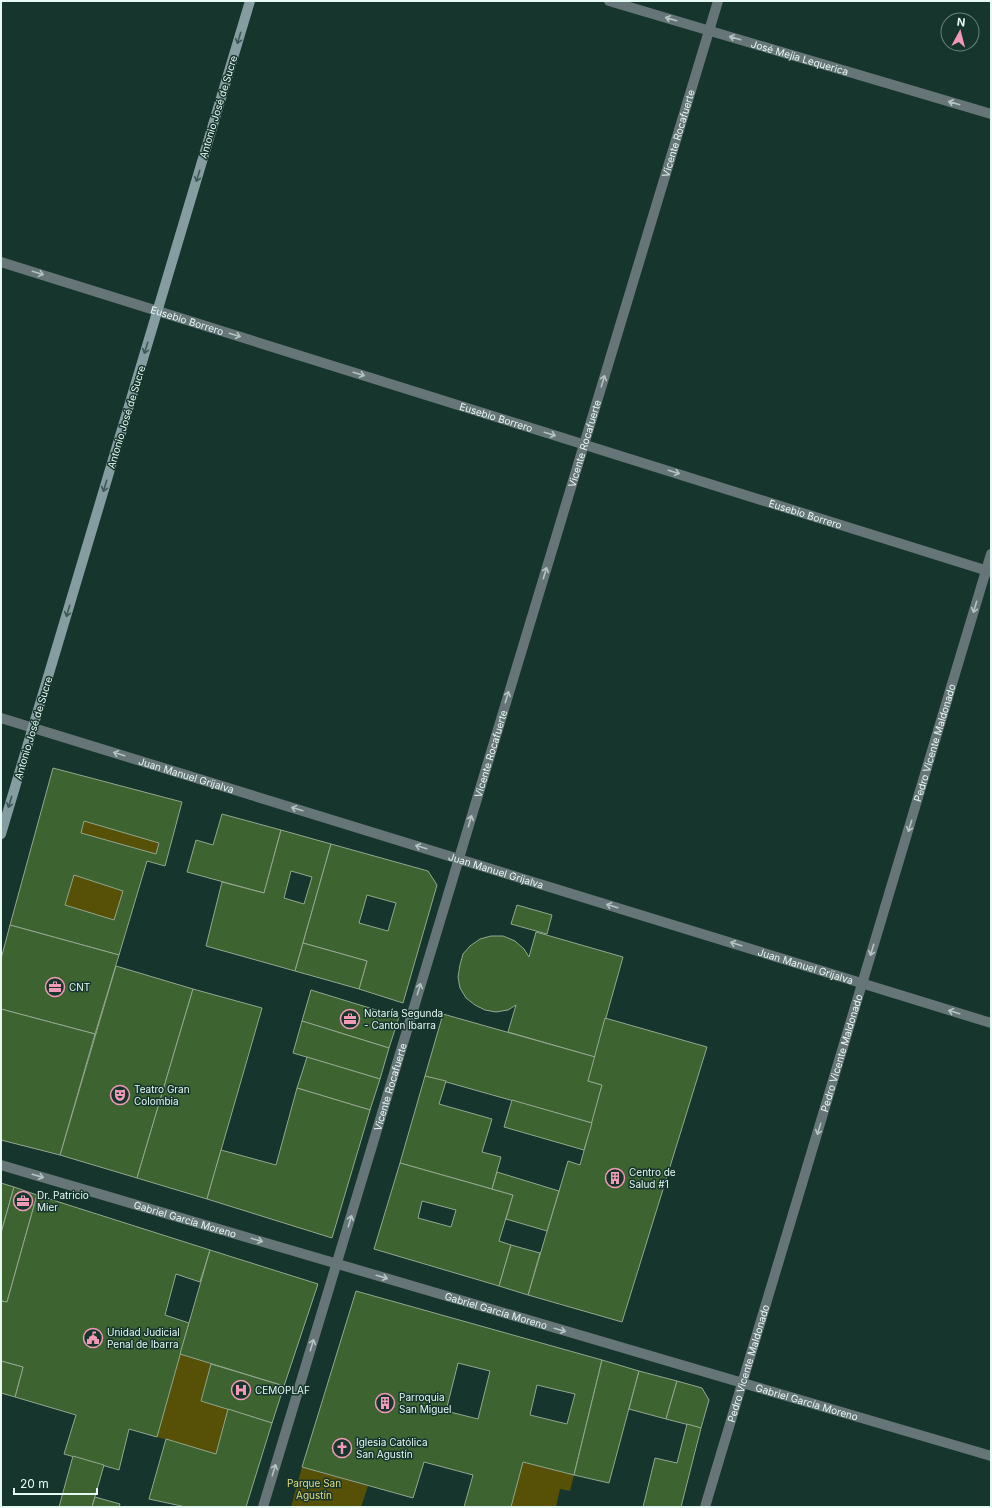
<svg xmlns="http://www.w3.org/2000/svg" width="992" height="1508" viewBox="0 0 992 1508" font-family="Inter,sans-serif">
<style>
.green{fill:#575007}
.building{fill:#3d6331;stroke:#94a78f;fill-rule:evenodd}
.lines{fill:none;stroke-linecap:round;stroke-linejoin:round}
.street{stroke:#667578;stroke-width:10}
.secondary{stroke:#859da1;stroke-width:10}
.oneway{stroke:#b3c4c2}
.oneway2{stroke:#3d5956}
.labels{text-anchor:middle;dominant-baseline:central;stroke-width:3;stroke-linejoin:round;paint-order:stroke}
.street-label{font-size:10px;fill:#e7f9f3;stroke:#16352d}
.poi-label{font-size:10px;fill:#e7f9f3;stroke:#16352d;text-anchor:start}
.park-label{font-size:10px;fill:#e5dc7d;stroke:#16352d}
</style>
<rect width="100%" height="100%" fill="#16352d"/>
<g class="green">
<path d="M84,821L159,843L156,854L81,833Z"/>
<path d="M74,875L123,891L114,920L65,905Z"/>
<path d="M180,1354L211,1364L201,1401L228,1409L216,1454L157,1437Z"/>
<path d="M523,1462L574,1475L570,1491L560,1489L556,1507H511Z"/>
<path d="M302,1467L368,1486L361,1507H291Z"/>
</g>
<g class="building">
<path d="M53,768L182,802L165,866L147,861L119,955L10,925ZM84,821L159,843L156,854L81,833ZM74,875L123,891L114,920L65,905Z"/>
<path d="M222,814L281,830L264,893L187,872L196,840L213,845Z"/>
<path d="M281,830L331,844L295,971L206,946L222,882L264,893ZM291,871L312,877L304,904L284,898Z"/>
<path d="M331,844L428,871L437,885L403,1003L359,989L367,961L303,943ZM367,895L396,903L388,931L359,923Z"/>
<path d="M517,905L552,915L547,934L511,924Z"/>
<path d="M10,925L119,955L95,1034L1,1009V959Z"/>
<path d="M536,932L623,957L595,1057L508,1032L516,1005L508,1010L496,1012L485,1010L475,1005L466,998L460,988L458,977L460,965L463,954L470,946L480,939L491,936H503L515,941L524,949L529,957Z"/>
<path d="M303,943L367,961L359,989L295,971Z"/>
<path d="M116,966L193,989L137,1178L60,1155Z"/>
<path d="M193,989L262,1008L207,1199L137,1178Z"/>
<path d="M311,990L399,1017L389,1048L302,1021Z"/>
<path d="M1,1009L95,1034L60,1155L1,1140Z"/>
<path d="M443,1014L595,1057L588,1081L602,1085L592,1123L425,1076Z"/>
<path d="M605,1018L707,1047L622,1322L528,1295L568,1161L580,1165L602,1085L588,1081Z"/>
<path d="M302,1021L389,1048L380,1079L293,1053Z"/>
<path d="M307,1057L380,1079L370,1110L297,1088Z"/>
<path d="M425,1076L446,1081L439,1104L492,1119L482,1152L501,1157L492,1189L400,1163Z"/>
<path d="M297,1088L370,1110L332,1238L207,1199L221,1150L276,1165Z"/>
<path d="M512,1100L592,1123L584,1150L504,1127Z"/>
<path d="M400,1163L513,1195L499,1241L511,1245L499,1286L374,1249ZM422,1201L456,1210L451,1227L418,1218Z"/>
<path d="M497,1172L559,1191L547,1231L506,1219L513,1195L492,1189Z"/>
<path d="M1,1183L14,1187L1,1233Z"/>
<path d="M14,1187L37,1195L7,1302L1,1301V1233Z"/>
<path d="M37,1195L210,1250L200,1282L176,1274L165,1315L189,1323L157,1437L129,1429L119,1470L64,1454L76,1415L15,1397L23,1367L1,1361V1301L7,1302Z"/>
<path d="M511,1245L540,1253L528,1295L499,1286Z"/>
<path d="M210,1250L318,1284L284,1386L180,1354Z"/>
<path d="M356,1291L602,1360L574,1475L523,1462L511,1507H464L473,1475L424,1462L413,1498L302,1467ZM458,1363L490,1371L478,1419L446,1411ZM537,1385L575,1394L567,1424L530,1415Z"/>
<path d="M602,1360L639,1371L609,1483L574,1475Z"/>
<path d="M1,1361L23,1367L15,1397L1,1393Z"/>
<path d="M211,1364L284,1386L272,1423L201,1401Z"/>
<path d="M639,1371L677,1381L666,1419L629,1409Z"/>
<path d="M677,1381L702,1388L709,1400L701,1428L666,1419Z"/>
<path d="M228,1409L272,1423L246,1507H186L149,1499L166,1439L216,1454Z"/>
<path d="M687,1424L701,1428L681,1507H643L655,1458L677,1463Z"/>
<path d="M73,1456L104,1465L92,1507H59Z"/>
<path d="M95,1497L120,1504L119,1507H92Z"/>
</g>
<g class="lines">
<g class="street">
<path id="s1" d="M609,1L991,114"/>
<path id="s2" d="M1,262L991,572"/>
<path id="s3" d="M1,718L991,1023"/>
<path id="s4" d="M1,1165L991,1456"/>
<path id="s5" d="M263,1507L718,1"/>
<path id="s6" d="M705,1507L991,554"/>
</g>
<path class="secondary" d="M1,834L250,1"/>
</g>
<defs><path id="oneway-shaft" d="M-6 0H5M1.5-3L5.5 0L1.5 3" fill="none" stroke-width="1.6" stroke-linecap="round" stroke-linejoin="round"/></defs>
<g class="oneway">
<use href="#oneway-shaft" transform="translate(671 19) rotate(-164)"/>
<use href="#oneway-shaft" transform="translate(735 38) rotate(-164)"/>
<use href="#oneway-shaft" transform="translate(954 103) rotate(-164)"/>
<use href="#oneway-shaft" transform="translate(38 273) rotate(17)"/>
<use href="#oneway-shaft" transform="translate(235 335) rotate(17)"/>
<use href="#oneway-shaft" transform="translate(359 374) rotate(17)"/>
<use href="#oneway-shaft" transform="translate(603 381) rotate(-73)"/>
<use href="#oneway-shaft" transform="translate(550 434) rotate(17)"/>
<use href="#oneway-shaft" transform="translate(674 472) rotate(17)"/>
<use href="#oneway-shaft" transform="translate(545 573) rotate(-73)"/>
<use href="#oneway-shaft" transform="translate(975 607) rotate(107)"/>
<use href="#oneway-shaft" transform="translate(507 697) rotate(-73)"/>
<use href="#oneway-shaft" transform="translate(119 754) rotate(-163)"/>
<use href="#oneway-shaft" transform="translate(297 809) rotate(-163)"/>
<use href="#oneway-shaft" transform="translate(470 821) rotate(-73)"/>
<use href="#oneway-shaft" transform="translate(910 826) rotate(107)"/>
<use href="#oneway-shaft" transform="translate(421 847) rotate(-163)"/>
<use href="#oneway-shaft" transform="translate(612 906) rotate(-163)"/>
<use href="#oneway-shaft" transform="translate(736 944) rotate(-163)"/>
<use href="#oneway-shaft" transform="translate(872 950) rotate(107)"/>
<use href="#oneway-shaft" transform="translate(419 989) rotate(-73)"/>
<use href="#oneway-shaft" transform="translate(954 1012) rotate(-163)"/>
<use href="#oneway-shaft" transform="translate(819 1129) rotate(107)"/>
<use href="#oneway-shaft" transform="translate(38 1176) rotate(16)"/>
<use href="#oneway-shaft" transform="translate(350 1221) rotate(-73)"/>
<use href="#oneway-shaft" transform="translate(257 1240) rotate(16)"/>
<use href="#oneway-shaft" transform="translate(382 1277) rotate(16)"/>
<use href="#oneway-shaft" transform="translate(560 1330) rotate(16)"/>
<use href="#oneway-shaft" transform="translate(312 1345) rotate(-73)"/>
<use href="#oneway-shaft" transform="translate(274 1470) rotate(-73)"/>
</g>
<g class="oneway2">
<use href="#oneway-shaft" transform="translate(239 38) rotate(107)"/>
<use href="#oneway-shaft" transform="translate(198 176) rotate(107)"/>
<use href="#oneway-shaft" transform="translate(146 348) rotate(107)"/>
<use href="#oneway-shaft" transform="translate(105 486) rotate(107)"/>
<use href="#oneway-shaft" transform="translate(68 611) rotate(107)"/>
<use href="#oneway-shaft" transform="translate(10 802) rotate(107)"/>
</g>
<defs>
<g id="office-ring" transform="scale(1)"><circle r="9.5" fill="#16352d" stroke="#f09ab6" stroke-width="1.5"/><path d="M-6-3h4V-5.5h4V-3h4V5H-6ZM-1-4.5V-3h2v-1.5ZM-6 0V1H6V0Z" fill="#f09ab6"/></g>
<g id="theatre-ring" transform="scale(1)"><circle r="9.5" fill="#16352d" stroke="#f09ab6" stroke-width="1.5"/><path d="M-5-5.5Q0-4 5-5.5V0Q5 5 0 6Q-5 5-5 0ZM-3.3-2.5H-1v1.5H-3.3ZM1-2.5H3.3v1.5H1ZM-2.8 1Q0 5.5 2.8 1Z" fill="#f09ab6"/></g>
<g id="building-ring" transform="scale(1)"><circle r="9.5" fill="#16352d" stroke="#f09ab6" stroke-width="1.5"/><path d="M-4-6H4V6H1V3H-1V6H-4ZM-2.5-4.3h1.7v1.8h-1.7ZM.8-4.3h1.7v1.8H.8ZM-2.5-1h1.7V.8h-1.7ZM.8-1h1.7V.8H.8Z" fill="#f09ab6"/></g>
<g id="civic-ring" transform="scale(1)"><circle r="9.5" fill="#16352d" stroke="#f09ab6" stroke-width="1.5"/><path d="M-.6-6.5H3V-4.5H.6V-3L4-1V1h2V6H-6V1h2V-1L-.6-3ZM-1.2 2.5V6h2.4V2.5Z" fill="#f09ab6"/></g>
<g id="hospital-ring" transform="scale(1)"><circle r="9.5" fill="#16352d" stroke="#f09ab6" stroke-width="1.5"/><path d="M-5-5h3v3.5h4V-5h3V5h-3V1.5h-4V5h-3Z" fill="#f09ab6"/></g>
<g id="church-ring" transform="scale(1)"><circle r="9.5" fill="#16352d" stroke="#f09ab6" stroke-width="1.5"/><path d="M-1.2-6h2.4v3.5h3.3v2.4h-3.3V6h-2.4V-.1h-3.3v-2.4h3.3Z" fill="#f09ab6"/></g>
</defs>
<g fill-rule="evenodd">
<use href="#office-ring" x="55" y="987"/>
<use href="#office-ring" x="350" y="1019"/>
<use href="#theatre-ring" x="120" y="1095"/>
<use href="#building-ring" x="615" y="1178"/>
<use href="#office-ring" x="23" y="1201"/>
<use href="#civic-ring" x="93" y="1338"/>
<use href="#hospital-ring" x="241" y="1390"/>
<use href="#building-ring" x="385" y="1403"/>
<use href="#church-ring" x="342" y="1448"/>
</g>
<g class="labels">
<g class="street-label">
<text stroke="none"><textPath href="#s1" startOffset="199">José Mejia Lequerica</textPath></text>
<text transform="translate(218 107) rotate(-73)">Antonio José de Sucre</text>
<text stroke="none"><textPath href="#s5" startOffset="1435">Vicente Rocafuerte</textPath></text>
<text stroke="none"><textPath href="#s2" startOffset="195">Eusebio Borrero</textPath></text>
<text transform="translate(126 417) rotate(-73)">Antonio José de Sucre</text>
<text stroke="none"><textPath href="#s2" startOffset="519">Eusebio Borrero</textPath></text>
<text stroke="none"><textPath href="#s5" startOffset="1111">Vicente Rocafuerte</textPath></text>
<text stroke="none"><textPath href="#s2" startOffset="843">Eusebio Borrero</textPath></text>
<text transform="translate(33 728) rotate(-73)">Antonio José de Sucre</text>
<text stroke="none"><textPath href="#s6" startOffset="798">Pedro Vicente Maldonado</textPath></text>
<text stroke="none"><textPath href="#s5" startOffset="787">Vicente Rocafuerte</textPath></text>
<text stroke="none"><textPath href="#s3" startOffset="194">Juan Manuel Grijalva</textPath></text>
<text stroke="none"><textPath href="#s3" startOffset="518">Juan Manuel Grijalva</textPath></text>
<text stroke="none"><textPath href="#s3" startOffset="842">Juan Manuel Grijalva</textPath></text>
<text stroke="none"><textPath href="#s6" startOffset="474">Pedro Vicente Maldonado</textPath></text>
<text stroke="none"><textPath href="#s5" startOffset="439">Vicente Rocafuerte</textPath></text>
<text stroke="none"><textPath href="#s4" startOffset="192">Gabriel García Moreno</textPath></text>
<text stroke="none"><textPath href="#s4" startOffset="516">Gabriel García Moreno</textPath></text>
<text stroke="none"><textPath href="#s6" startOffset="150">Pedro Vicente Maldonado</textPath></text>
<text stroke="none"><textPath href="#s4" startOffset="840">Gabriel García Moreno</textPath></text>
</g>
<g class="poi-label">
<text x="69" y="987">CNT</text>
<text x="364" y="1013">Notaría Segunda<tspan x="364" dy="12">- Canton Ibarra</tspan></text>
<text x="134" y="1089">Teatro Gran<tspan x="134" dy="12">Colombia</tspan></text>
<text x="629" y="1172">Centro de<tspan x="629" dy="12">Salud #1</tspan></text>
<text x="37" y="1195">Dr. Patricio<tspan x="37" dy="12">Mier</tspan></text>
<text x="107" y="1332">Unidad Judicial<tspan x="107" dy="12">Penal de Ibarra</tspan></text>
<text x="255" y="1390">CEMOPLAF</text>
<text x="399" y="1397">Parroquia<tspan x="399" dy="12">San Miguel</tspan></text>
<text x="356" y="1442">Iglesia Católica<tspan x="356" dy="12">San Agustín</tspan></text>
</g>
<g class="park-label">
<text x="314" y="1483">Parque San<tspan x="314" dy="12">Agustín</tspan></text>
</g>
</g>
<rect width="992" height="1508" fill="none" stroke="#e7f9f3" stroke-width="4"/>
<g transform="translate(960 32) rotate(7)"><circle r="19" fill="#16352d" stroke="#6a837c"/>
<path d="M0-3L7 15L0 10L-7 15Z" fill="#f09ab6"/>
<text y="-6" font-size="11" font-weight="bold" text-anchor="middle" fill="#e7f9f3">N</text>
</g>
<path d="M14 1488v6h83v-6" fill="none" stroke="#e7f9f3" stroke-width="2"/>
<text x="20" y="1488" font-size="12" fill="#e7f9f3" stroke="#16352d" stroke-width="3" paint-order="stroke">20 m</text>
</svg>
